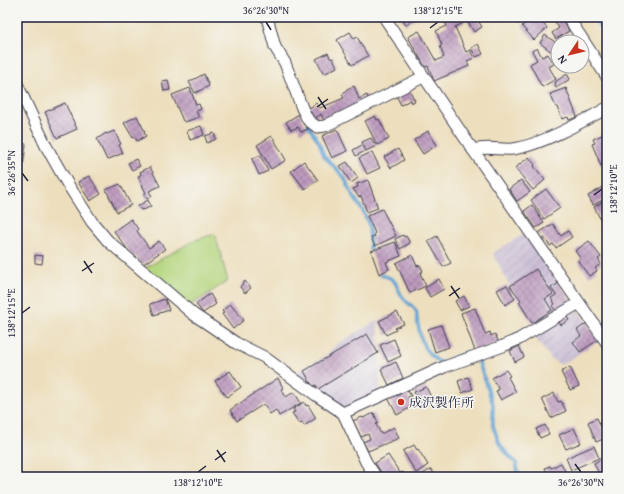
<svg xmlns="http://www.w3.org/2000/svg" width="624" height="494" viewBox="0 0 624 494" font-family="'Gentium Book Plus','Noto Serif JP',serif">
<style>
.industrial{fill:url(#industrial-furrows)}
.grass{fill:#b4d57d;stroke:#6b7c5c}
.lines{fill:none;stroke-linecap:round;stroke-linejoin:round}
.stream{stroke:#60a1d3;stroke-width:3.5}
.river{stroke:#60a1d3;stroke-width:22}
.building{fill:url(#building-cross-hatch)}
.minor-casing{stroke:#403e4e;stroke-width:13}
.minor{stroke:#fff;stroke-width:11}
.ticks{fill:none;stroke:#22223b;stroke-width:1.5}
.poi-dot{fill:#c8321e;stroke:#f6f6f2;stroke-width:1.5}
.labels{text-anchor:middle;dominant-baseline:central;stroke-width:3;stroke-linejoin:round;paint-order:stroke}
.poi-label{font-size:13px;fill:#22223b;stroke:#f6f6f2;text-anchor:start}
.neatline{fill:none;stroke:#22223b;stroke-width:1.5}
.ticks-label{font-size:10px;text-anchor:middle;fill:#22223b}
</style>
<defs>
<pattern id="industrial-furrows" width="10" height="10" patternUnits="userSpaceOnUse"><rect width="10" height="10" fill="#cbbfd5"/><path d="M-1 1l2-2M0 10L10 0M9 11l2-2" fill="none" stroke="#aea4b8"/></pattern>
<pattern id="building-cross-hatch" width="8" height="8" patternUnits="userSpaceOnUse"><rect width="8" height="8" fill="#be9bbf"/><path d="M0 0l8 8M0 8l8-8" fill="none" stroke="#9a7e9c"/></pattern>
</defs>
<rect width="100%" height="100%" fill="#f6f6f2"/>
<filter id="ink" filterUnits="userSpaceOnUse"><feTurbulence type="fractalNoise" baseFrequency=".025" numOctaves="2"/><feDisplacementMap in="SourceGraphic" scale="8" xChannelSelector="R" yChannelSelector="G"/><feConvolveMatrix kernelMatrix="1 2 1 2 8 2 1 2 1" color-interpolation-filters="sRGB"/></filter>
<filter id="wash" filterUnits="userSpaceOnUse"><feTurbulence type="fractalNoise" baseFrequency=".012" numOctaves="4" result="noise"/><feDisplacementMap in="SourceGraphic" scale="16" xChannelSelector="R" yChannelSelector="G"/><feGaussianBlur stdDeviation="0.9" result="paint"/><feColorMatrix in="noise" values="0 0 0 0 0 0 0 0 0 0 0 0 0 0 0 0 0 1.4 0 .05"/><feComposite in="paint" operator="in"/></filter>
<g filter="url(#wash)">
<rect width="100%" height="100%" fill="#eddfbd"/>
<g class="industrial">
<path d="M525,233L572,302L534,327L509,285L493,253Z"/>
<path d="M578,310L599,341L561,365L551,359L533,335Z"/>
<path d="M378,320L380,393L344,409L294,374L324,357L337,344Z"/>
</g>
<path class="grass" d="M215,234L228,281L189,306L145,268L195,240Z"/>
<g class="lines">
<g class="stream">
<path d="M308,125L319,142L324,156L344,177L352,194L363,211L369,225L370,249"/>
<path d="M381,275C402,280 393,287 405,300C408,304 414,306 416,311C418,313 416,316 417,319C421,339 421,351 441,363L443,362"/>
<path d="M449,360L467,352"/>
<path d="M478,360L493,404V425L499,443L504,450L516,463L518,472L517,477"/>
</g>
<path class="river" d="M604,17L607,21"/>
</g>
<g id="blocks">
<g class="building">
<path d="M400,17H418L406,25Z"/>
<path d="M449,17H461L464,23L455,27L466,52L470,50L474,58L467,61L469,66L434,81L428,66L425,67L408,37L419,31L436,61L444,57L440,46L442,45L436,31L447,26L444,19Z"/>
<path d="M465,17H476L482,27L474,32Z"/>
<path d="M515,17H528L521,23Z"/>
<path d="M532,17H537L547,28L534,40L522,26Z"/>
<path d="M552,17H560L569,31L556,39L552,33L559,28Z"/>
<path d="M350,32L354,39L357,37L368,56L352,65L337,40Z"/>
<path d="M545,35L558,44V47L553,53L540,43Z"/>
<path d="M478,44L483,54L476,57L471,48Z"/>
<path d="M537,48L542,57L548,54L554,64L549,67L556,79L542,87L530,64L537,60L532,51Z"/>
<path d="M328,53L331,59L333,58L337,67L324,74L316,59Z"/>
<path d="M204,74L209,86L195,93L189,82Z"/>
<path d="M567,74L570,79L556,88L555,86L556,84L555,82Z"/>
<path d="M168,80L170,90L164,91L162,81Z"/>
<path d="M354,86L359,99L367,95L369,100L354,105L355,106L324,121L321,114L314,119L307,110L316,103L320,108L344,98L342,95L347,89Z"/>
<path d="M190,88L196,105L199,104L201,109L196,111L199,117L185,122L184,121H183L172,95Z"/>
<path d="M566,88L577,117L569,120L568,117L562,119L558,107H556L550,94Z"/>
<path d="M409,89L415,101L411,103L410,100L401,105L396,95Z"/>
<path d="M65,103L77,129L57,138L45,112Z"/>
<path d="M299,114L308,129L301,132L298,127L291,130L286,122Z"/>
<path d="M137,116L145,132L144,133L146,136L137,141L135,137L133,138L124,123Z"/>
<path d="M375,116L377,120L379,119L389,139L377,145L365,121Z"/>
<path d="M201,126L204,135L190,140L187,131Z"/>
<path d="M337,129L347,151L332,158L322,136Z"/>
<path d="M114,131L121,144L119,145L123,153L107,160L97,139L106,133L107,134Z"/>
<path d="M428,131L437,145L423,154L414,140Z"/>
<path d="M214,133L216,139L207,143L205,136Z"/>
<path d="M607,133V163L601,166L592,144L595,143L593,139Z"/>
<path d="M272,136L286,160L271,169L257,145Z"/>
<path d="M371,138L376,146L366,151L362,142Z"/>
<path d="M17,143L26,144L23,168L17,167Z"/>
<path d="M362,145L365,151L356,156L353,150Z"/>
<path d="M398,149L404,160L391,168L384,157Z"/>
<path d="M372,152L380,168L367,174L359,158Z"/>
<path d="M260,155L268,171L259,175L252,159Z"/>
<path d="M529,157L535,165L534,166L545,180L533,190L515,168Z"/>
<path d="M136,159L140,166L132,170L128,163Z"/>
<path d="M304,161L318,180L305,189L291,171Z"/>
<path d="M347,162L358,178L351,183L340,166Z"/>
<path d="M150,167L160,186L149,191L152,196L147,199L144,194L146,193L138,176L141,175L140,172Z"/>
<path d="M89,176L101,194L90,201L78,182Z"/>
<path d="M368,180L378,208L367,212L361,196L359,197L353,189L358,187L357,184Z"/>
<path d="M521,180L530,192L517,201L509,189Z"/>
<path d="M120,184L131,205L117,212L106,190Z"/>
<path d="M603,187L607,194V198L593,205L588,196Z"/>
<path d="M546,189L560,208L544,219L531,200Z"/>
<path d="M607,199V224L604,226L594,207Z"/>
<path d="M148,200L151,206L144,210L143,209L141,210L138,206Z"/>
<path d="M532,205L544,223L536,228L524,211Z"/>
<path d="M382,209L396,236L375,246L371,238L375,236L374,234L375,233L367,216Z"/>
<path d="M131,219L138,229L137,231L149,248L159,241L165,249L142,265L135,255L133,257L114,231Z"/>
<path d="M553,224L561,236L568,231L572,237L556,248L553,244L550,246L540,232Z"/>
<path d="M403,235L404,237L406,236L410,243L400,249L395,239Z"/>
<path d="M437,236L451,263L443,267L428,241Z"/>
<path d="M589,241L601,257L598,259L601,264L595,268L597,271L589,276L578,261L581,259L575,251Z"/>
<path d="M395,242L401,256L386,262L389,269L379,274L371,251Z"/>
<path d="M35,255L43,256L42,264L35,263Z"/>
<path d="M412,255L417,266L420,265L423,271L420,273L426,286L410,293L396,263Z"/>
<path d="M536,269L553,294L545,299L552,310L532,323L519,302L521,300L510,286Z"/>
<path d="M439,279L444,289L430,297L425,288Z"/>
<path d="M245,281L251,288L245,293L240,287Z"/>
<path d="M559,283L572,302L557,312L552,306L555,304L551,298L556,295L551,288Z"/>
<path d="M507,285L515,299L505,305L497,290Z"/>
<path d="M210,294L216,304L203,313L196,304Z"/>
<path d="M464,296L469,306L460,310L455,301Z"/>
<path d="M165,299L169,310L154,315L150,304Z"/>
<path d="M230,304L244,320L233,329L222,314L224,313L222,311Z"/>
<path d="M475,308L485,334L490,332L491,336L495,334L499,343L475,351L461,313Z"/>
<path d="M397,312L404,324L395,328L396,330L386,335L379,321Z"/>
<path d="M566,315L569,320L561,325L558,320Z"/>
<path d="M587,323L598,340L580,352L573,342L581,336L577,330Z"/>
<path d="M441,325L449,347L435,352L428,329Z"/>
<path d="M367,334L378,353L318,389L316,385L313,387L304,371Z"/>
<path d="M394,339L401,356L388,362L380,345Z"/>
<path d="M519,346L524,357L515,362L510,351Z"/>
<path d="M396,362L403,378L389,385L381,369Z"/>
<path d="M570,367L579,386L570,390L561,372Z"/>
<path d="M506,370L510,376L508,377L516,392L501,400L496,391L499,390L492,378Z"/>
<path d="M230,371L241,387L227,397L215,381Z"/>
<path d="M468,377L473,389L462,393L458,381Z"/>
<path d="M278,378L283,388L281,389L286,397L294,392L301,403L279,416L276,410L270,414L264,404L237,421L230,410Z"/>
<path d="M426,387L433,401L421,407L414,392Z"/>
<path d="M407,389L411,396L408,397L413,406L397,415L388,398L396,393L397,396Z"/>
<path d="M554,393L558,402L561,401L566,411L551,418L542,399Z"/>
<path d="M304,402L306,406L308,405L316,418L304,426L302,422L299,423L292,413L295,412L293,409Z"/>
<path d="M374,413L378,423L376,424L381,434L394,427L399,438L368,451L363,442L370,439L368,434L361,437L353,421L362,417L363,418Z"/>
<path d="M597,418L606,438L596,442L588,422Z"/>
<path d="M545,425L549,434L540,438L536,429Z"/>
<path d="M574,428L581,443L566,449L559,435Z"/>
<path d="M414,445L417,450L418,449L428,465L416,473L403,451Z"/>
<path d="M594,446L599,458L571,470L566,458Z"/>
<path d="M388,455L400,473L403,472L406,477H384L375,463Z"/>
<path d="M607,456V472L600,476L594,463Z"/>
<path d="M561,463L568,477H552L551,473L548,475L545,468L550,466L551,468Z"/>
<path d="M431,469L436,477H418Z"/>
</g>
</g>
</g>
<g filter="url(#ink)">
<use href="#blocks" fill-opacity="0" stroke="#403e4e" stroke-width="1"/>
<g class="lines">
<g class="minor-casing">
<g id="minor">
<path d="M267,17L275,47L285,63L302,108L308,120L317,127L325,126L423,77"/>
<path d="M384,17L473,150L607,343"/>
<path d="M568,17L607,77"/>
<path d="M17,84L46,146L67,183L92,222L108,241L193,314L236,343L264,357L316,395L343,413L366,462L376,477"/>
<path d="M473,150C487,146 499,150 513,149C541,145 582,122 607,108"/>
<path d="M343,413L444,367L503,346L519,339L579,303"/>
</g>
</g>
<use href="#minor" class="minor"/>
</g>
</g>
<path class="ticks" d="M266,22L271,30M430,28L438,22M318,97L326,109M317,107L328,99M22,173L28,181M594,195L602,189M84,261L92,273M82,271L94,263M451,286L459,298M449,296L460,288M22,313L30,307M217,450L225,462M215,460L226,452M575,464L581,472M198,472L206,466"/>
<circle class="poi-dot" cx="401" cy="402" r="4"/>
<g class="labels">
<g class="poi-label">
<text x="409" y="402">成沢製作所</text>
</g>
</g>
<rect width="624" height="494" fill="none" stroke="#f6f6f2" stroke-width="44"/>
<g transform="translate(570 54) rotate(235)"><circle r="19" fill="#f6f6f2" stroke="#a1a1a9"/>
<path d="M0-3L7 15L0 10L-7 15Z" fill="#c8321e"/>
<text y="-6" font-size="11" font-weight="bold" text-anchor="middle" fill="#22223b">N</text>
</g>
<rect x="22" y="22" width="580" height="450" class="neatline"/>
<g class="ticks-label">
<text x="266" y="14">36°26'30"N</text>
<text x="438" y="14">138°12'15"E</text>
<text transform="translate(11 173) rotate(-90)" y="4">36°26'35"N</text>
<text transform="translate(613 189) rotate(-90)" y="4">138°12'10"E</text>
<text transform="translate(11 313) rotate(-90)" y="4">138°12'15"E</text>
<text x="198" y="486">138°12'10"E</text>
<text x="581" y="486">36°26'30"N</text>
</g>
</svg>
